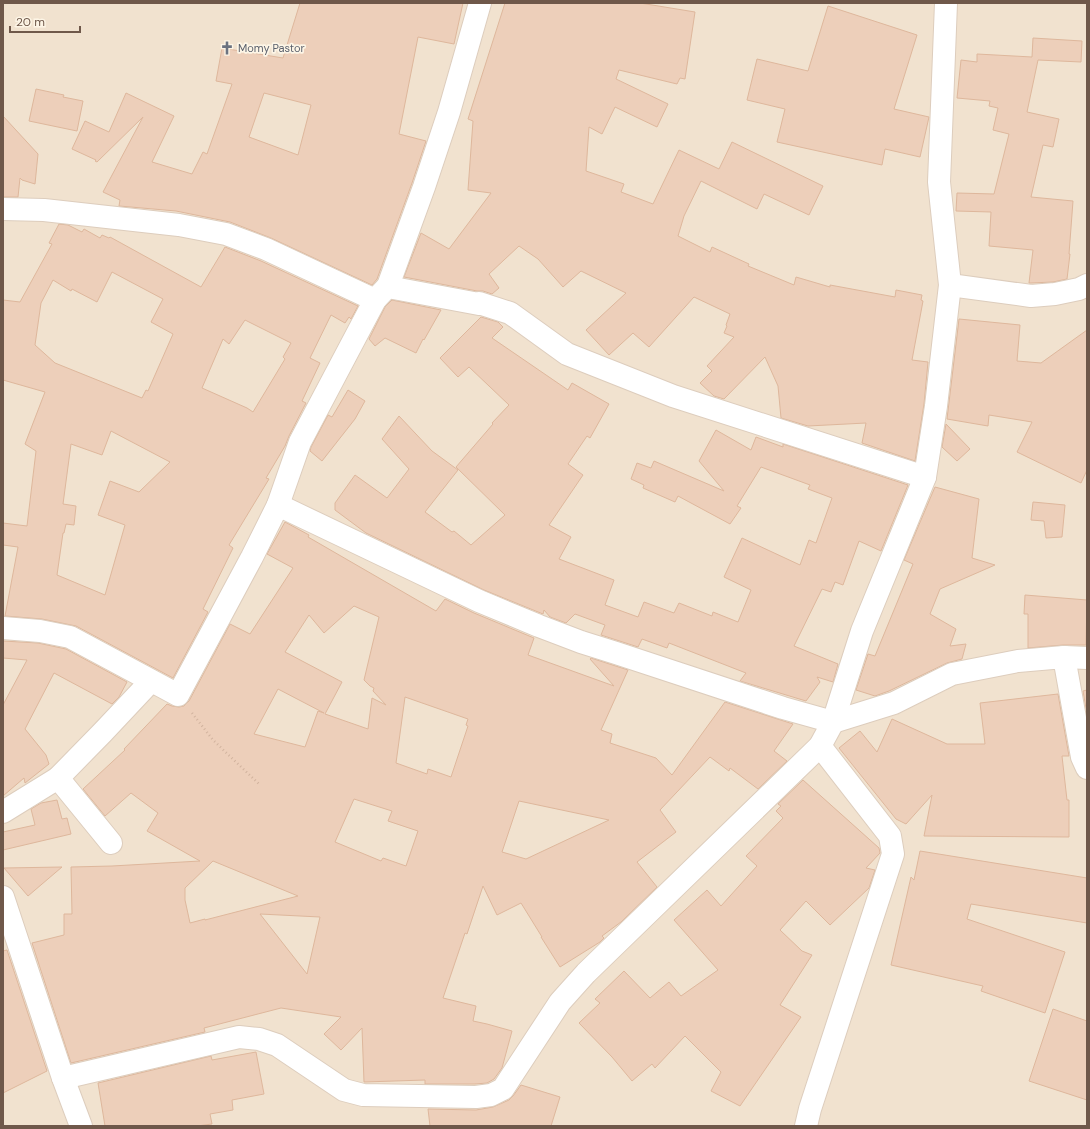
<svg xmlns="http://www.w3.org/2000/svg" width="1090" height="1129" viewBox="0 0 1090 1129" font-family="'DM Sans',sans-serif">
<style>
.residential{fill:#f1e2cf}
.building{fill:#edcfba;stroke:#deb79c;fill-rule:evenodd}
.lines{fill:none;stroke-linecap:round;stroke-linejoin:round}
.minor-casing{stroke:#ddcdbd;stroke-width:24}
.path{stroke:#d1b39e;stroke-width:2.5;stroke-dasharray:1 3;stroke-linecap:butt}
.minor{stroke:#fff;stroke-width:22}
.labels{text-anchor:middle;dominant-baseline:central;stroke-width:3.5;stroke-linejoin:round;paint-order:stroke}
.worship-label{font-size:11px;fill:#5b616d;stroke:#fdf5e6;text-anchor:start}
</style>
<rect width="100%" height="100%" fill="#faf0e0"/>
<rect class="residential" x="3" y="3" width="1084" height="1123"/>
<g class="building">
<path d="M300,3H463L454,44L418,37L399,134L426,141L412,183L377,279L372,285L271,238L230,222L176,211L119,206L120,200L103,192L143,117L97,162L95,161L96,160L72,149L85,121L109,132L126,93L174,116L152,162L192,174L203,152L207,154L232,84L216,81L222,48L283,58ZM264,93L311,105L298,155L249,137Z"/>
<path d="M505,3H640L695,12L685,79L680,78L677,84L619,70L616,79L668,104L657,127L615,107L602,134L589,127L586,171L624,184L621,192L653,204L679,150L719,169L732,142L823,186L809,215L764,194L757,209L701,181L684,216L678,236L710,252L712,247L749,264L748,266L794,285L796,277L830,287V285L895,297L896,290L922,295L921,300L923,301L912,360L928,362L924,404L915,461L862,443L866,423L808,426L781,418L778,386L765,357L724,399L714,396L700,383L712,371L707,366L734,337L724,333L727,326L726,325L730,314L694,297L649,347L633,333L609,355L586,330L626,293L581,271L563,287L538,259L519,246L489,274L499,288L492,294L483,291H477L404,277L421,233L449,249L491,193L468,190L473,121L468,119Z"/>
<path d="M828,6L917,35L894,109L929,117L920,157L885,149L882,165L777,142L785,109L747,100L757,59L808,71Z"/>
<path d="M1033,38L1082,41L1081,62L1038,60L1027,112L1059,119L1053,147L1043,145L1031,197L1073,201L1069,254H1070L1067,279L1053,282L1031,283H1029L1033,250L989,246L991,212L956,211L957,193L994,194L1009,134L993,130L998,108L989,106L990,101L957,98L961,60L977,62V54L1032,57Z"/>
<path d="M36,89L64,95L63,97L83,101L77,131L29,121Z"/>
<path d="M3,116L38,154L35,184L22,180L20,178L18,197H3Z"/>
<path d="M59,224L68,225L82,232L84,229L100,238L102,235L109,238L110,237L201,287L225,247L261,261L358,306L351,319L349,317L345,323L331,315L310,358L320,363L302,401L306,403L289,436L285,446L266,478L269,479L229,545L233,548L203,609L208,612L173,678L76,626L42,619L5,616L18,547L3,545V523L27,526L36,451L25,444L45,392L3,380V300L20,302L52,244L49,243ZM112,272L163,299L151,322L173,334L148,391L146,390L142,398L55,363L35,345L41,303L53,280L71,291L72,289L97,302ZM245,320L291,343L283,357L285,359L253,412L247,408L202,388L223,339L229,344ZM111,431L170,462L139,492L110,481L98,515L125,525L105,595L57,575L63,533H64L66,524L74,525L76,506L63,504L71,444L102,455Z"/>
<path d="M392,300L441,310L424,340L423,339L416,353L385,338L375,346L369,339L385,307Z"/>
<path d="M481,317L498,322L503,327L492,338L568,390L572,383L609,404L590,438L587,436L568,464L583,475L549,525L571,537L559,559L614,580L605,605L638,617L644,602L674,613L679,603L712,616L713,612L738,622L751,590L724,577L742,538L800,565L809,540L816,543L832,498L808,489L810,485L761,467L737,506L741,508L730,524L678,496L675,502L643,488L644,485L631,479L637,463L651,468L654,461L724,491L699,461L716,430L751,450L756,437L783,447V444L908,485L881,551L859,541L843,585L835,582L831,592L822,589L794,646L838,664L833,682L817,677L820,682L806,701L740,681L746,673L669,643L667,648L642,639L638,647L601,635L605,625L575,614L566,623L550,617L544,610L543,614L484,590L366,533L335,510V503L355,475L387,498L409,469L382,439L399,416L432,451L458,470L425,512L452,532L454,531L471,545L505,515L456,467L493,424L492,423L509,405L469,367L458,377L440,358Z"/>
<path d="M959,319L1020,325L1017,361L1041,363L1087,330V470L1081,483L1017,452L1032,422L989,415L988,426L947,419Z"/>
<path d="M348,390L365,401L355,419L322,461L310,451L311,447L328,415L332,417Z"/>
<path d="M946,424L970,449L957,461L942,447Z"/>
<path d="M935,487L979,499L972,558L995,565L940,589L930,614L956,629L950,646L966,644L962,659L947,663L889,691L875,696L856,690L868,654L875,656L913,564L904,560Z"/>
<path d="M1033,502L1065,505L1062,537L1046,538L1044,521L1031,520Z"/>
<path d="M285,522L309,535L308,537L436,611L445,599L474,613L534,638L528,655L614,686L590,659L591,658L628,670L601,730L612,734L610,743L656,758L672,775L725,702L793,724L774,751L787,761L758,789L730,768L729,771L710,757L660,810L676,832L637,862L657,887L621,922L602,936L604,938L600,942L560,967L541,937H542L521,903L497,915L483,886L467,934L465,933L443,998L476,1006L473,1021L487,1024L512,1031L502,1068L494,1079L487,1083L475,1084H425V1080L364,1082L362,1028L341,1050L324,1034L341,1017L281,1008L204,1028L205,1032L71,1063L32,943L64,935V914H72L71,867L112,866L200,861L147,831L158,813L131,793L105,816L83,789L125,750L124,749L167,704L172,706L179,707L184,706L189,701L230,624L250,634L293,568L267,554ZM354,606L379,617L364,680L370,686L374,688L373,691L386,705L372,698L368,729L325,714L342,682L285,652L309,615L324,633ZM278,689L324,713L318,711L305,747L254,734ZM405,697L468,719L466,725L468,726L451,777L428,769L427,774L396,763ZM354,799L392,811L388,821L418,831L406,866L383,858L381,861L335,842ZM519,801L609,820L526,859L502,852ZM213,861L298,896L205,920V919L190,923L185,900V888ZM260,914L320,917L307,974Z"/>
<path d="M1025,595L1087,600L1086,645H1063L1028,648V614H1024Z"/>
<path d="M3,641L38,643L66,649L127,682L119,697L112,704L54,673L25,729L46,755L49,764L25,783L24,778L3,796V705L27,660L3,658Z"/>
<path d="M1087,690V714L1083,691Z"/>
<path d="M1058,694L1069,756H1062L1067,800H1069V837L924,836L932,795L906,824L896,819L839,748L860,731L877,752L892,719L947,744H985L980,703Z"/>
<path d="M803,780L879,848L880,853L866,868L875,870L869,888L830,925L806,901L780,930L802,951L812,955L780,1005L801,1017L740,1106L711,1091L721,1072L685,1036L655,1068L652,1064L632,1081L612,1057L579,1023L600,1003L595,999L624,971L650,998L669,982L681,996L718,970L674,920L707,890L721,906L757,866L746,856L783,818L776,811L781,806L778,804Z"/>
<path d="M57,800L62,819L67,818L71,834L3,850V832L35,825L31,809L41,803Z"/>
<path d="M920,851L1087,878V923L971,904L967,919L1065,952L1045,1013L981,991L983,986L891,965L911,877L914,880Z"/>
<path d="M62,867L28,896L4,868Z"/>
<path d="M7,950L47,1071L3,1093V951Z"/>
<path d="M1053,1009L1087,1021V1100L1029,1081Z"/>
<path d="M256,1052L264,1094L232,1100L233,1110L210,1114L212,1124L197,1126H105L98,1083L211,1056L212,1060Z"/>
<path d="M521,1085L560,1097L551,1126H430L428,1109L476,1110L493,1107L509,1100L513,1096Z"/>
</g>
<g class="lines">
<g class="minor-casing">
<g id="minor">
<path d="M3,209L44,210L179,225L226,234L266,249L375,300"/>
<path d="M950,285L1031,296L1055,294L1079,289L1087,285"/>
<path d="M388,286V287L479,304V303L510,313L567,354L673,396L925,477"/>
<path d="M278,505L300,442L375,300L388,286L424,187L449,112L480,3"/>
<path d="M3,628L40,631L70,637L178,695L252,557L278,505L479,601L539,626L581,642L616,653L783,708L833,722L894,703L952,674L1018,661L1064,657L1082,757L1087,768"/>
<path d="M1064,657L1087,658"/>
<path d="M58,778L103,732L151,681"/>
<path d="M3,812L58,778L111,843"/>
<path d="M3,897L63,1078L239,1037L259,1039L277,1045L344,1090L363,1095L476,1097L491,1095L503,1089L560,1002L586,973L820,746L833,722L862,631L925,477L936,406L950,285L939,182L946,3"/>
<path d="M63,1078L81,1126"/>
<path d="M806,1126L810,1109L893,854L890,836L820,746"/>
</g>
</g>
<path class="path" d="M192,713L213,740L259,784"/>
<use href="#minor" class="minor"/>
</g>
<defs>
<g id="church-bare" transform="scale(1.08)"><path d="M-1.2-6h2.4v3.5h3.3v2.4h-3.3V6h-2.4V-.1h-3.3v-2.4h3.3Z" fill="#6b7280" stroke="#fdf5e6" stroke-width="2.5" paint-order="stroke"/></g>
</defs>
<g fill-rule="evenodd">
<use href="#church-bare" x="227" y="48"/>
</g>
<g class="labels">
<g class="worship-label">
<text x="238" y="48">Momy Pastor</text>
</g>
</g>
<rect width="1090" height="1129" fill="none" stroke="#6f584a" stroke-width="8"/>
<path d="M10 26v6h70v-6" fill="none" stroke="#6f584a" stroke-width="2"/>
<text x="16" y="26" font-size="12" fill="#6f584a" stroke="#fdf5e6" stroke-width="3" paint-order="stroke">20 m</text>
</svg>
